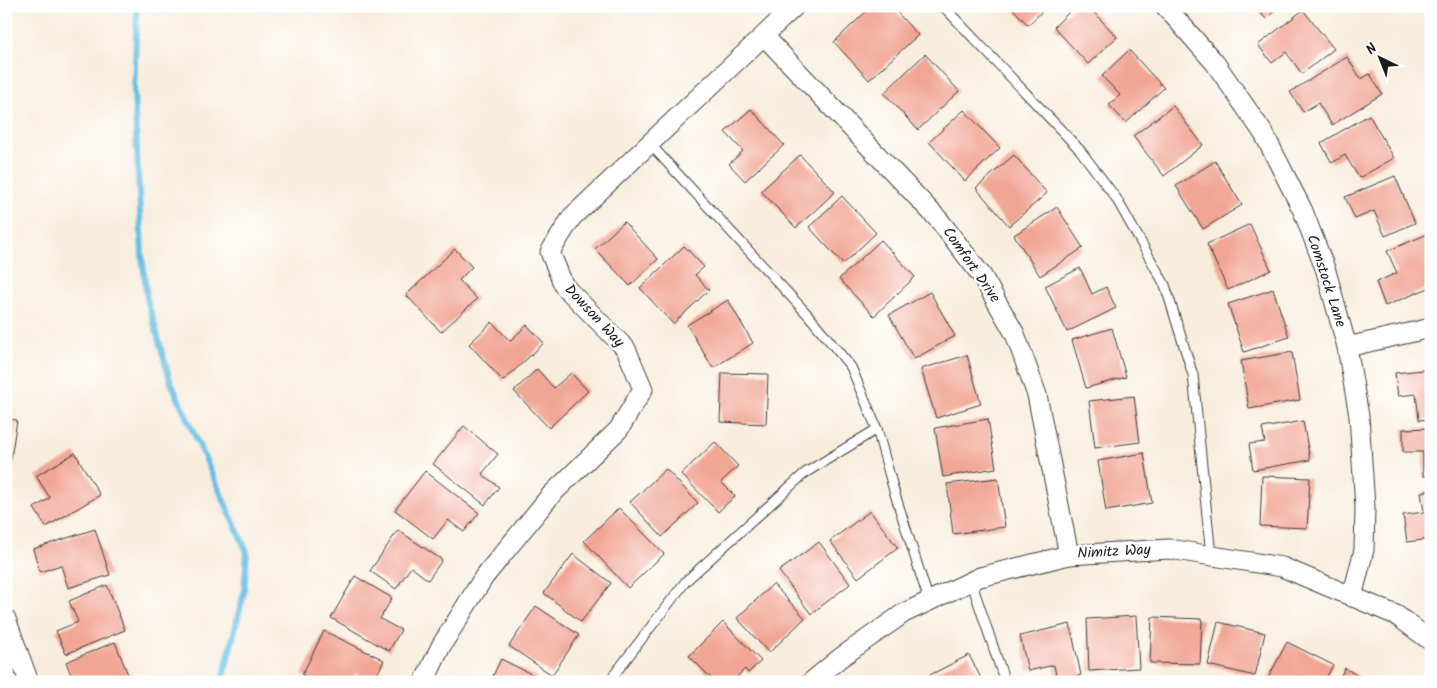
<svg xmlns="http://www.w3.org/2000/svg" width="1437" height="688" viewBox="0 0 1437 688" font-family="Kalam,sans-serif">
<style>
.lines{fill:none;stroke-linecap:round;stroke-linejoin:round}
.stream{stroke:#64bee2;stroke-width:6}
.building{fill:#f1a594}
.service-casing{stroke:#3d3b39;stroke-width:11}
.minor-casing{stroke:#3d3b39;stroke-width:21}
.service{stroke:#fff;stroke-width:9}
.minor{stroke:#fff;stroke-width:19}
.labels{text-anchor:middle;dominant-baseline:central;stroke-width:5;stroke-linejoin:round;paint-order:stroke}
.street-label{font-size:15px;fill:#1c1c1c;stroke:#fff}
</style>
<rect width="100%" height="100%" fill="#fff"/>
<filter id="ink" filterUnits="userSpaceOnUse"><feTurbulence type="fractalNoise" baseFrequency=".02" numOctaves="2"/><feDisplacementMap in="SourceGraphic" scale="10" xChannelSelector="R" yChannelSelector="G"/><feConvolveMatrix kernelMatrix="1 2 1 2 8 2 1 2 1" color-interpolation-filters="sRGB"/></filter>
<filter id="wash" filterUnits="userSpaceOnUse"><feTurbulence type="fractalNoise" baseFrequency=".0096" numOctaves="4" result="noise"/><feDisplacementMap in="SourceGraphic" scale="20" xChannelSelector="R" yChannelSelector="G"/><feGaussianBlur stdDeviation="1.12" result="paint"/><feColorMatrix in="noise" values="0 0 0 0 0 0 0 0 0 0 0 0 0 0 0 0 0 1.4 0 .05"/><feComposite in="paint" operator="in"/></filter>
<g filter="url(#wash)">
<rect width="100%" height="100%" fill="#f8eddd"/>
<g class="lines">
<path class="stream" d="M137,6L134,93L142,255L147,299L170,380L247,552L244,592L226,666L221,682"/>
</g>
<g id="blocks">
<g class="building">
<path d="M872,6H891L918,35L869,80L834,42Z"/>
<path d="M1010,6H1048L1028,25Z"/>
<path d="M1075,6H1088L1117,37L1088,64L1054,27Z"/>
<path d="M1226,6H1238L1231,12Z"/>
<path d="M1254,6H1279L1266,19Z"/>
<path d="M1303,10L1334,49L1302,74L1286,52L1272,63L1258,45Z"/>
<path d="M1129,50L1164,88L1126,123L1109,105L1120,95L1102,76Z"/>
<path d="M925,54L959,91L918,130L884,93Z"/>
<path d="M1347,57L1361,79L1370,74L1382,94L1332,125L1318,103L1303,112L1290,92Z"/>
<path d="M1173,106L1203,145L1164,176L1133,136Z"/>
<path d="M751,109L784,145L745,181L729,164L743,151L725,132Z"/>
<path d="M964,110L1000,148L965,181L929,142Z"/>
<path d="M1369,115L1394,158L1359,178L1345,155L1332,163L1321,143Z"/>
<path d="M800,155L835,192L796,228L761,191Z"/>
<path d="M1014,155L1047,193L1009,226L976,188Z"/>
<path d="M1215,161L1242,205L1203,229L1176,186Z"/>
<path d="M1395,176L1415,223L1385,236L1374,211L1355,219L1345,197Z"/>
<path d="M842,196L876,233L843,264L809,227Z"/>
<path d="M1057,207L1083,248L1040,276L1014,235Z"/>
<path d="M624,222L658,259L630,286L595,249Z"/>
<path d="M1250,224L1271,270L1228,290L1207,244Z"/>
<path d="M1428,234L1431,241V287L1385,306L1376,282L1397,273L1387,251Z"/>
<path d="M881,240L915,277L874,316L839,279Z"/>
<path d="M684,246L704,267L695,275L709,290L673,324L640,288Z"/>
<path d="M455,249L472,267L459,280L477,299L441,332L406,295Z"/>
<path d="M1080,268L1092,294L1106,287L1116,308L1067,332L1045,286Z"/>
<path d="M1273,289L1289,337L1244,352L1228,304Z"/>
<path d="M930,292L955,336L914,359L889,315Z"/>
<path d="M728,300L753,343L713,368L687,325Z"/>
<path d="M492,322L510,341L527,325L544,343L503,381L469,344Z"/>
<path d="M1112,328L1126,377L1086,388L1072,340Z"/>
<path d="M1292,352L1300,400L1249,409L1241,361Z"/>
<path d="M967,355L981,404L936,418L921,369Z"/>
<path d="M537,369L554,388L571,373L588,391L549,428L514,391Z"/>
<path d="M1431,369V419L1419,420L1416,394L1398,396L1395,373Z"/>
<path d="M722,373L768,374L766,424L720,422Z"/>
<path d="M1134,396L1140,442L1095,448L1089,401Z"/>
<path d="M6,419L17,420L8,477H6Z"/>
<path d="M988,419L996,468L943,477L935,428Z"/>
<path d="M1303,421L1310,460L1253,470L1249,444L1265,442L1262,428Z"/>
<path d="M464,426L498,454L482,474L499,487L485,505L433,464Z"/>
<path d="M1431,428V476H1423V452H1403V429Z"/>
<path d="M715,442L738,466L721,482L735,496L718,512L681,474Z"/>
<path d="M75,453L100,495L46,527L34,508L50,498L36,476Z"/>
<path d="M1144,453L1152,503L1106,511L1098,461Z"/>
<path d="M666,469L698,503L662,537L630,502Z"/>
<path d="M425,471L479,513L464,532L448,520L433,539L395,510Z"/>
<path d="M1262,476L1310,478L1307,528L1260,526Z"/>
<path d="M998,478L1005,527L953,534L947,484Z"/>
<path d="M1431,490V539L1407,542L1403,515L1424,512L1421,492Z"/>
<path d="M619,508L664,554L628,588L584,541Z"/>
<path d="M870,511L898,548L858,578L830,541Z"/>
<path d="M95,529L110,575L68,588L61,565L40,572L33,549Z"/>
<path d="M398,530L442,560L428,580L411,567L396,589L370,571Z"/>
<path d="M819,542L850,584L811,614L779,571Z"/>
<path d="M573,554L611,583L581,622L544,593Z"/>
<path d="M355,576L392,598L380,619L401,630L389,651L331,618Z"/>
<path d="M773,584L805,618L769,653L737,618Z"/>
<path d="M107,585L125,630L66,654L56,631L78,622L69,601Z"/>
<path d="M536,606L579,635L552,675L509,646Z"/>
<path d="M1136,616L1139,668L1089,671L1087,619Z"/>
<path d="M1152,617L1202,619L1200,664L1150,663Z"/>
<path d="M723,622L761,661L748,673L745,669L732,682H715L689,656Z"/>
<path d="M1218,622L1265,633L1255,676L1208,665Z"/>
<path d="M1070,624L1081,675L1057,681L1054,665L1028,671L1020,636Z"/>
<path d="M324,631L384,660L374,681L356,673L351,682H316L302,675Z"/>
<path d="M115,642L131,682H95L93,678L83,682H74L66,662Z"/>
<path d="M1287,642L1333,665L1324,682H1266Z"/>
<path d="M969,655L983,682H928L926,677Z"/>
<path d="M501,659L537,677L534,682H490Z"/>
<path d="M1345,668L1368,682H1337Z"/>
<path d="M687,677L694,682H683Z"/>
</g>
</g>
</g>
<g filter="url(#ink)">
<use href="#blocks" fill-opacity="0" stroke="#3d3b39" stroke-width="1"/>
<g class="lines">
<g class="service-casing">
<g id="service">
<path d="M943,6L1080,150L1116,198L1165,285L1193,375L1211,556"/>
<path d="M650,144L809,316L851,367L877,429L894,491L929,601"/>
<path d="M971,581L1005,682"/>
<path d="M610,682L614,675L686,581L805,473L877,429"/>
</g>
</g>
<g class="minor-casing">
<g id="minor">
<path d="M1165,6L1215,63L1264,134L1303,211L1326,271L1347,347L1359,416L1365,507L1364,550L1352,597"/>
<path d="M764,36L939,220L982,276L1015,334L1037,395L1069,555"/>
<path d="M1347,347L1431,328"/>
<path d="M6,619L29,682"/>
<path d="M424,682L441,646L484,577L551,495L619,429L643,389L626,349L564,286L550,252L572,217L795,6"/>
<path d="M811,682L840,658L904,613L980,577L1069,555L1169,549L1282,567L1396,615L1431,641"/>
</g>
</g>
<use href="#service" class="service"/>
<use href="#minor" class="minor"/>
</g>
</g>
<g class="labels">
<g class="street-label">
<text transform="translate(971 265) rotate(55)">Comfort Drive</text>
<text transform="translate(1326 281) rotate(72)">Comstock Lane</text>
<text transform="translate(594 316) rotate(47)">Dowson Way</text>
<text transform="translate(1114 552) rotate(-3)">Nimitz Way</text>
</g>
</g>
<rect width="1437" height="688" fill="none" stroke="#fff" stroke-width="25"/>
<g transform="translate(1380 58) rotate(317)" stroke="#ffffff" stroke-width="4" paint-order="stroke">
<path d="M0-4L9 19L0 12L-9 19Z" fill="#1c1c1c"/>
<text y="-8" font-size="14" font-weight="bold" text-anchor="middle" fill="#1c1c1c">N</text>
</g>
</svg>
